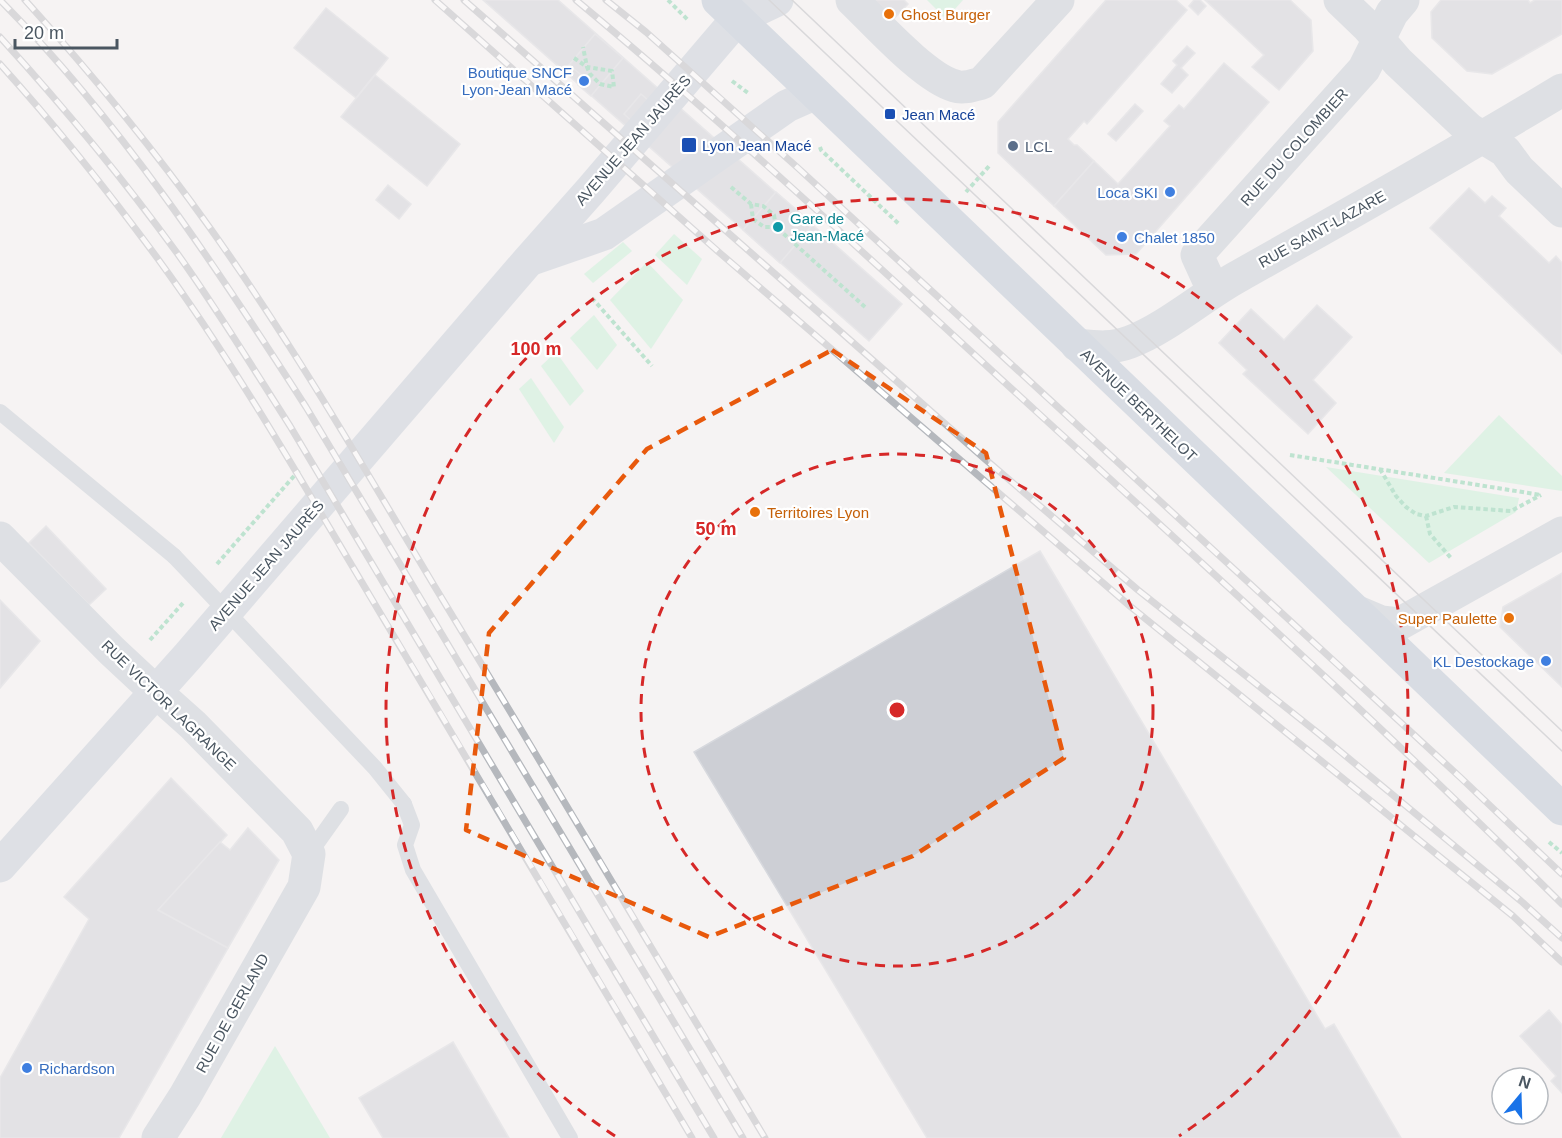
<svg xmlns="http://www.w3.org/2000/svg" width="1562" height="1138" viewBox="0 0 1562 1138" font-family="Helvetica,sans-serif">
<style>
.green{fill:#c3f1d5}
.building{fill:#cdcfd5;stroke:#d7d9de;stroke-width:1.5}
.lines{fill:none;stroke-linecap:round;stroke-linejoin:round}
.path{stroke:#7ad0a6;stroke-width:4;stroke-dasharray:4.5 3;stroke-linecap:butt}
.service{stroke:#c1cad2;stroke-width:16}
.minor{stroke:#c1cad2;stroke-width:33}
.tertiary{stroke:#c1cad2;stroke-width:33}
.secondary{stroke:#c1cbd6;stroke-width:33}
.primary{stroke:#b3c2d1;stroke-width:33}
.tram{stroke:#b5b8bd;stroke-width:1.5}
.rail-casing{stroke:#b5b8bd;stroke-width:7}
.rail{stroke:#fff;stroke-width:4.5;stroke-dasharray:14;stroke-linecap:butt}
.service-bridge{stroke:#c1cad2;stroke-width:16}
.marked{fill:none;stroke:#e8590c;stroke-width:4.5;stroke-dasharray:12 8;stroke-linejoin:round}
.ring{fill:none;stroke:#d62828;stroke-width:3;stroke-dasharray:10 8}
.food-dot{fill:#e8710a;stroke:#fff;stroke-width:2}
.shop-dot{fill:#3f7fe0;stroke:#fff;stroke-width:2}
.transit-dot{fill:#1a4fb4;stroke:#fff;stroke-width:2}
.service-dot{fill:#5c6f8a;stroke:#fff;stroke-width:2}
.culture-dot{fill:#0f9aa8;stroke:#fff;stroke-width:2}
.labels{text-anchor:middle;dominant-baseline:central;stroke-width:4.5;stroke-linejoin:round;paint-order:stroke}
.food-label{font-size:15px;fill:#c56008;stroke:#fff;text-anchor:start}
.shop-label{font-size:15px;fill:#366cbe;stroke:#fff;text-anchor:end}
.transit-label{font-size:15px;fill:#164399;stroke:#fff;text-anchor:start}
.street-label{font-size:15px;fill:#4a5661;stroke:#fff}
.service-label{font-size:15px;fill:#4e5e75;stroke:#fff;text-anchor:start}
.culture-label{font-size:15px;fill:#0d838f;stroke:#fff;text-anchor:start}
.centre{fill:#d62828;stroke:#fff;stroke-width:3}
.ring-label{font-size:18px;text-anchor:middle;font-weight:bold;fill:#d62828;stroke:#fff;stroke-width:4.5;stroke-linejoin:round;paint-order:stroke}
</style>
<rect width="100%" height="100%" fill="#f5f3f3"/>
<g class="green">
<path d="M927,0H963L946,19Z"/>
<path d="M674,234L702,259L687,285L655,255Z"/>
<path d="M623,242L632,251L593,283L584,274Z"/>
<path d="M647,262L683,300L651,349L610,300Z"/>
<path d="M594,315L617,345L597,370L570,338Z"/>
<path d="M556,352L584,391L570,406L541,366Z"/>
<path d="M531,378L564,427L554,443L519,389Z"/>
<path d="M1499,415L1562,476V491L1444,473Z"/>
<path d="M1326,467L1519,498L1516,512L1429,563Z"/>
<path d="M275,1046L330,1138H221Z"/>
</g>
<g class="building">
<path d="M483,0H558L902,304L869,341Z"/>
<path d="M864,0H904L908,4L889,24Z"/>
<path d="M1106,0H1176L1187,10L1087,124L1084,121L1068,139L1074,145H1077L1094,161L1054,206L998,153V122Z"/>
<path d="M1194,0H1200L1206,6L1198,15L1189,6Z"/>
<path d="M1205,0H1290L1311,20L1313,51L1279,90L1252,67L1264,55Z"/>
<path d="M1441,0H1528L1530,3L1535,0H1562V34L1492,74L1467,71L1432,38L1431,12Z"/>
<path d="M326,8L388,58L356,98L294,48Z"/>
<path d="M595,34L623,58L591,96L578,85L585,78L569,65Z"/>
<path d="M1187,46L1195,53L1181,68L1188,75L1172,93L1161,84L1177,65L1173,61Z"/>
<path d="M1224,63L1269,102L1136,254L1106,255L1054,206L1094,161L1118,184L1170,126L1164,121L1179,105L1184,109Z"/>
<path d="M375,75L460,144L427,186L341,117Z"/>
<path d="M641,94L656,107L638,127L624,114Z"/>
<path d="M1135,104L1143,111L1116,141L1108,134Z"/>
<path d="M388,185L411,204L399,219L376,200Z"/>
<path d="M1469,188L1485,203L1492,196L1506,208L1499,216L1549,263L1556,256L1562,263V354L1430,228Z"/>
<path d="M776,192L813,224L780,263L743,230Z"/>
<path d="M1317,305L1352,337L1313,380L1336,403L1308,434L1243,374L1247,370L1219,343L1251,309L1284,340Z"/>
<path d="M46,526L106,589L89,605L29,543Z"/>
<path d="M1040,551L1325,1029L1334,1024L1401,1138H927L694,752Z"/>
<path d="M1562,573V687L1500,627L1503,607Z"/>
<path d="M0,600L40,641L0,688Z"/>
<path d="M171,778L227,835L158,910L228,948L119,1138H0V1078L89,919L64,897Z"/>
<path d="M248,828L279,860L228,948L158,910L220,842L230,850Z"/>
<path d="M1549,1010L1562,1025V1093L1551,1081L1556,1076L1520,1036Z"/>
<path d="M453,1042L509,1138H383L359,1098Z"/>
</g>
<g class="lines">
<g class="path">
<path d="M668,0L689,21"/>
<path d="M574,58L587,67L590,74L600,84L614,87L612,71L587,67L583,47"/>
<path d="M732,81L748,93"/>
<path d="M820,147L821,150L900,225"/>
<path d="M731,187L751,204L763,206L774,215L776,227L865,307"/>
<path d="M966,192L990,165"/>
<path d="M751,204L753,219L764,227H776"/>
<path d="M592,298L652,366"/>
<path d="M1290,455L1541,495"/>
<path d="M1380,469L1396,496L1406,507L1416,514L1426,516L1454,507L1511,511L1541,495"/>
<path d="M1426,516L1430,534L1451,558"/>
<path d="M217,564L301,468"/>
<path d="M150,640L183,603"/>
<path d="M1549,842L1562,853"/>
</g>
<g class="service">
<path d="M0,412L174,556"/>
<path d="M404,804L412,825L405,845L413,870L570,1138"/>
<path d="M309,854L341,809"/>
</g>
<g class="minor">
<path d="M852,0C876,23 925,78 955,86C963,89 974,85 982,83L1058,0"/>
<path d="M1340,0L1367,26L1398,62L1469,129L1505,151L1519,170L1562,211"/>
<path d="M1213,290L1197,255L1364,69L1392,13L1403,0"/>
<path d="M1077,345C1096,347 1112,349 1130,342C1167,328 1204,295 1239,276C1347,215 1456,154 1562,90"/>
<path d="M0,538L112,651L156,692"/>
<path d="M1355,611L1381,622L1399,624L1562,533"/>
</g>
<path class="tertiary" d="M156,692L193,725L297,831L309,854L304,887L185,1096L158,1138"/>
<g class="secondary">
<path d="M532,259L604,234L787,106L814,94"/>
<path d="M0,866L188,656L528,261L591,190L737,19L777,0"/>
</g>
<path class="primary" d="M718,0L1562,809"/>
<g class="tram">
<path d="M769,0L1562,751"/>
<path d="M792,0L1562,731"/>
</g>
<g class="rail-casing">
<g id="rail">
<path d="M0,0C120,121 215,265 306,407L743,1138"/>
<path d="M25,0C91,73 153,148 210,228C292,343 363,466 435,587C546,770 655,954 765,1138"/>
<path d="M435,0L721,254L1131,607L1513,916L1562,962"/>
<path d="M464,0L985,459L1138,590L1318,733L1521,901L1562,938"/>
<path d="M576,0C735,132 885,273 1037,412C1214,574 1392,735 1562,904"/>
<path d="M606,0L646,32L798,168L1461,778L1562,874"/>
<path d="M0,37C63,106 122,177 177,253C217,309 253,368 290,426L714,1138"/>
<path d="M0,64C56,126 108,191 158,259C236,366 302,482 370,596C478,776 585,957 692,1138"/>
</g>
</g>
<use href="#rail" class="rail"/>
<path class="service-bridge" d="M174,556L375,768L404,804"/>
</g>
<path d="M0 0H1562V1138H0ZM832,350L986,453L1064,758L913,856L709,937L466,830L489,633L647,449Z" fill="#f5f3f3" fill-opacity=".55" fill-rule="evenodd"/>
<path class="marked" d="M832,350L986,453L1064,758L913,856L709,937L466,830L489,633L647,449Z"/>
<g class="ring">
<circle cx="897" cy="710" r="256"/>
<path d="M615 1136A511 511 0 1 1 1179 1136"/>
</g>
<g class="food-dot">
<circle cx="889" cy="14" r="6"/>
<circle cx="755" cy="512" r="6"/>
<circle cx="1509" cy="618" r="6"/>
</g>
<g class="shop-dot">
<circle cx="584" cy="81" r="6"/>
<circle cx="1170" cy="192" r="6"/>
<circle cx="1122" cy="237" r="6"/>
<circle cx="1546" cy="661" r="6"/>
<circle cx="27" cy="1068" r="6"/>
</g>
<g class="transit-dot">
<rect x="884" y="108" width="12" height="12" rx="3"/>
<rect x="681" y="137" width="16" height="16" rx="3"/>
</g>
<circle class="service-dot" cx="1013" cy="146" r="6"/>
<circle class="culture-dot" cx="778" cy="227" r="6"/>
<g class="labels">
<g class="food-label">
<text x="901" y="14">Ghost Burger</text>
<text x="767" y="512">Territoires Lyon</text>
<text x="1497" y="618" text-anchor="end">Super Paulette</text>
</g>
<g class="shop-label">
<text x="572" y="72">Boutique SNCF<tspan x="572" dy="17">Lyon-Jean Macé</tspan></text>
<text x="1158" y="192">Loca SKI</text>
<text x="1134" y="237" text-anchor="start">Chalet 1850</text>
<text x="1534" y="661">KL Destockage</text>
<text x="39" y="1068" text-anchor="start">Richardson</text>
</g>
<g class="transit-label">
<text x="902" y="114">Jean Macé</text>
<text x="702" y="145">Lyon Jean Macé</text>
</g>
<g class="street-label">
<text transform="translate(633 140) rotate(-49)">AVENUE JEAN JAURÈS</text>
<text transform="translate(1294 147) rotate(-48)">RUE DU COLOMBIER</text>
<text transform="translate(1322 229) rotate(-29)">RUE SAINT-LAZARE</text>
<text transform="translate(1139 405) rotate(44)">AVENUE BERTHELOT</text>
<text transform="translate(266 565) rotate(-49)">AVENUE JEAN JAURÈS</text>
<text transform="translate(169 705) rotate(44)">RUE VICTOR LAGRANGE</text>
<text transform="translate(232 1013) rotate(-61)">RUE DE GERLAND</text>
</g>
<g class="service-label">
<text x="1025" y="146">LCL</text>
</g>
<g class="culture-label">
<text x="790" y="218">Gare de<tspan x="790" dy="17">Jean-Macé</tspan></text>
</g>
</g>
<circle cx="897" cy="710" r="9" class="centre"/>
<g class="ring-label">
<text x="536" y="355">100 m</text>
<text x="716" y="535">50 m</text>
</g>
<g transform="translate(1520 1096) rotate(19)"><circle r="28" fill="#ffffff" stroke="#b7bbc0" stroke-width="1.5"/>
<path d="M0-4.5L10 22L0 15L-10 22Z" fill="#1a73e8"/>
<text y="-9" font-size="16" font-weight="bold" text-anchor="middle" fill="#4a5661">N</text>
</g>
<path d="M15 39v9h102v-9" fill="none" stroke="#4a5661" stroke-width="3"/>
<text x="24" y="39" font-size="18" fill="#4a5661" stroke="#ffffff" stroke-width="4.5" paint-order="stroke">20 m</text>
</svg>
